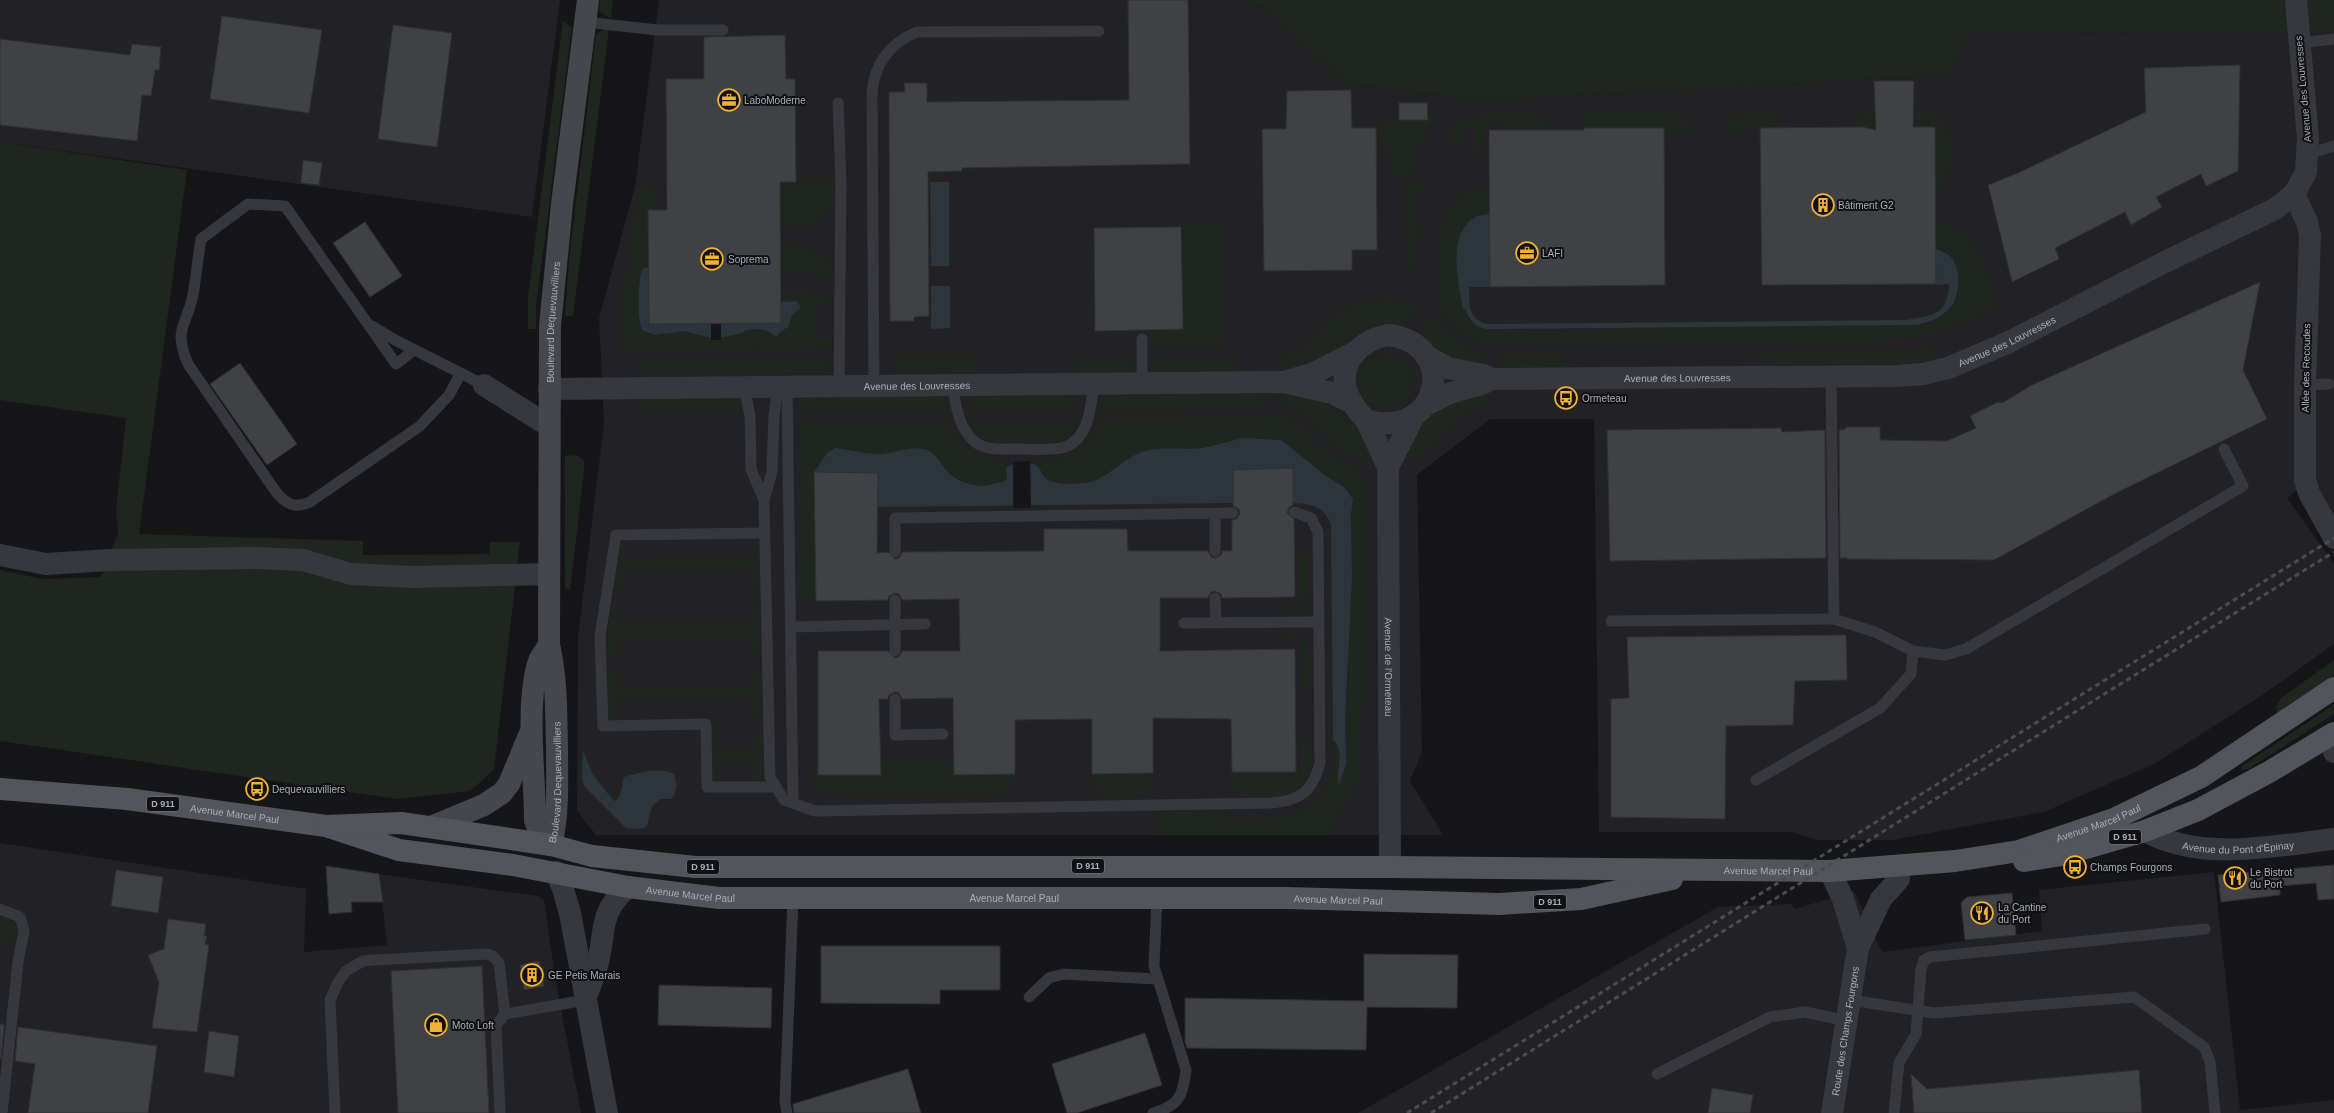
<svg xmlns="http://www.w3.org/2000/svg" width="2334" height="1113" viewBox="0 0 2334 1113" font-family="Arial,sans-serif">
<style>
.built{fill:#222225}
.green{fill:#1e261f}
.water{fill:#2c353c}
.pier{fill:#161618}
.building{fill:#404145;stroke:#303034}
.lines{fill:none;stroke-linecap:round;stroke-linejoin:round}
.service{stroke:#37383d;stroke-width:11}
.minor{stroke:#37383d;stroke-width:22}
.secondary{stroke:#45474d;stroke-width:22}
.primary{stroke:#53555c;stroke-width:22}
.rail{stroke:#4a4c52;stroke-width:3;stroke-dasharray:5 4;stroke-linecap:butt}
.labels{text-anchor:middle;dominant-baseline:central;stroke-width:4;stroke-linejoin:round;paint-order:stroke}
.shield{fill:#111113;stroke:#7b7e86;stroke-width:1}
.shield-label{font-size:9px;font-weight:bold;fill:#a8adb8}
.street-label{font-size:10px;fill:#a8adb8;stroke:#111113}
.poi-label{font-size:10px;fill:#a8adb8;stroke:#111113;text-anchor:start}
</style>
<rect width="100%" height="100%" fill="#161618"/>
<g class="built">
<path d="M0,0H560L532,217L0,142Z"/>
<path d="M659,0H1238L1264,8L1345,83L1479,101L1949,75L1972,33L2260,32L2334,30V519L2313,477L2287,498L2334,564V644L2261,696L2156,763L2044,812L1892,840H1817L1792,832H1599L1594,419H1490L1417,475L1422,752L1410,781L1443,835H596L577,811L578,637L604,423L599,318L635,187Z"/>
<path d="M0,843L306,889L304,952L387,945L379,874L538,896L544,900L556,983L581,1113H0Z"/>
<path d="M2214,872L2240,1110L2334,1100V1113H1358L1718,907L1791,904L1795,909L1854,891L1882,952L2042,931L2039,890Z"/>
</g>
<g class="green">
<path d="M600,0H613L611,18L599,12Z"/>
<path d="M1238,0H2334V30L2273,34L2272,32L1972,33L1950,75L1479,101L1345,83L1264,8Z"/>
<path d="M563,21L572,28L536,306V329H528V297Z"/>
<path d="M603,30H609L573,316H565L569,260L596,34Z"/>
<path d="M1583,111L1677,113L1689,122L1695,132H1664L1665,128L1585,129Z"/>
<path d="M1909,111C1921,112 1935,110 1943,121C1955,136 1955,181 1937,190L1936,127H1931L1930,121L1910,120L1909,127H1856L1858,114Z"/>
<path d="M1743,113L1776,114L1780,121V128L1723,131L1736,117Z"/>
<path d="M1428,114H1431L1433,118L1427,130L1426,139L1415,147L1413,175L1391,176V150H1383L1382,120H1427Z"/>
<path d="M1539,114L1546,119L1547,129H1507V124L1486,125L1484,153L1475,154V128H1461V151C1448,146 1444,127 1459,121C1483,110 1513,114 1539,114Z"/>
<path d="M0,142L187,170L139,534L363,541V555L489,554L490,542H520L494,770L470,791L397,799L0,741V570L42,579L101,577L118,533L116,509L126,418L0,400Z"/>
<path d="M1415,179L1426,187L1415,194V226H1419L1426,233L1416,240L1414,275L1411,274L1407,265L1404,182H1413Z"/>
<path d="M667,183H834C837,201 826,223 806,226C798,227 789,226 781,225L780,208L665,209Z"/>
<path d="M645,186L655,187V210H648L649,267L640,276L639,322L655,335L684,331L705,336H728L746,330L759,329L767,331L774,337L788,327L797,301L781,302V290C800,291 822,286 832,305H815V338H832L831,349L620,350L619,297L627,270L639,187Z"/>
<path d="M1490,187V214L1463,309C1472,328 1475,329 1496,331L1919,326C1930,322 1942,319 1950,311C1969,294 1962,252 1936,247V220C1944,224 1952,225 1959,230C1984,248 1990,278 1997,306C1965,322 1935,336 1900,341L1484,343L1469,336L1438,304C1447,268 1425,215 1466,193C1472,189 1482,189 1490,187Z"/>
<path d="M1222,224V346L1152,347V330L1183,329L1182,225Z"/>
<path d="M781,246C797,247 819,248 829,264C831,268 831,275 833,280L821,274L781,273Z"/>
<path d="M1384,299H1397L1418,305L1403,327C1385,321 1364,324 1349,338C1343,343 1339,351 1332,356C1322,362 1294,370 1282,368L1283,356C1309,356 1319,328 1337,314C1350,304 1368,300 1384,299Z"/>
<path d="M1431,312L1464,345L1484,354L1485,368L1447,361L1421,337Z"/>
<path d="M1932,345L1937,359L1906,364L1781,365L1751,355L1750,352L1911,350Z"/>
<circle cx="1386" cy="381" r="27"/>
<path d="M1501,354H1563V367L1502,368Z"/>
<path d="M1240,356L1235,369L1156,371L1153,357Z"/>
<path d="M1132,357L1129,371H1076V358Z"/>
<path d="M892,358L977,359L973,372L898,373Z"/>
<path d="M829,360L825,373L640,375L639,361Z"/>
<path d="M1485,392L1486,407C1450,407 1442,463 1401,460L1415,429L1423,424L1439,406Z"/>
<path d="M1266,393L1265,408L1099,409L1103,395Z"/>
<path d="M1281,393L1312,395L1324,400L1360,433L1375,459C1349,469 1326,435 1311,419C1300,409 1281,411 1281,393Z"/>
<path d="M944,396L948,411L800,412L804,398Z"/>
<path d="M1074,396L1077,410H969L973,397Z"/>
<path d="M736,398L740,412L640,413V399Z"/>
<path d="M1283,417C1304,422 1306,434 1320,447C1332,458 1348,465 1363,472V699L1359,707L1360,780L1326,835H1157L1160,812L1223,813L1225,819C1267,817 1319,826 1332,773C1334,763 1333,750 1333,740C1349,755 1332,772 1339,785L1346,764L1345,718L1352,578L1351,514L1353,499L1344,487L1326,476L1289,446L1221,442L1206,447L1162,448L1137,454L1097,481L1084,483L1048,480L1041,474L1038,467L1032,463L1033,461C1061,460 1075,461 1093,436C1097,430 1098,423 1105,419Z"/>
<path d="M1082,419L1071,434L1060,441H991L982,438L968,421Z"/>
<path d="M945,421C969,455 968,457 1010,461L1006,468L1007,479C1002,484 998,481 992,484C966,496 944,467 928,450L903,449L895,453L880,454L835,448L827,453L814,472L816,601L801,599V422Z"/>
<path d="M577,455L584,461V472L570,590H568L565,587V456Z"/>
<path d="M624,542V559L751,556L752,542H760V585H752L751,570L624,571V586H613L619,543Z"/>
<path d="M1310,551V593L1300,609L1283,613V605H1299V552Z"/>
<path d="M752,604L760,605V652H753V637H617V653L607,654L611,606L616,605L617,622L752,619Z"/>
<path d="M1283,632C1319,636 1310,667 1310,694H1300L1299,640H1283Z"/>
<path d="M2334,660V675L2277,713L2276,706L2281,698Z"/>
<path d="M753,670L761,672V714H754L752,698L618,700V716H608L607,672L617,671L618,689L753,686Z"/>
<path d="M2334,705V714L2248,769L2242,770V766Z"/>
<path d="M713,733H716V750H754V733H762V779H755L754,763L717,764L716,779H713Z"/>
<path d="M1301,741H1312C1312,753 1314,767 1308,778C1297,798 1247,805 1232,789V772H1296V769H1301Z"/>
<path d="M954,760V775L1015,774C1018,789 1007,795 994,799V793L828,794C818,789 812,785 810,774L881,775L880,761Z"/>
<path d="M1153,773C1159,800 1117,802 1101,795L1094,785L1092,774Z"/>
<path d="M0,919L14,923L19,931L14,940L0,944Z"/>
</g>
<g class="water">
<path d="M930,182H949V266H931Z"/>
<path d="M1490,214V287H1469C1469,304 1468,319 1487,324L1907,320C1933,315 1948,315 1949,284L1936,285V249C1942,251 1947,253 1952,258C1961,270 1960,297 1950,308C1941,318 1929,322 1917,325L1487,329C1475,327 1468,319 1465,308L1463,309C1458,282 1447,235 1474,218C1478,215 1485,215 1490,214Z"/>
<path d="M649,267V324L781,323V302L797,301L801,308L792,315L788,327L780,332L777,337L767,331L759,329L746,330L742,333L715,339L684,331L655,335L642,330C637,316 638,283 642,269Z"/>
<path d="M931,286H950V328L931,329Z"/>
<path d="M1245,438L1281,440L1326,476L1344,487L1353,499L1351,514L1352,578L1345,718L1346,764L1339,786C1334,770 1347,753 1333,740L1331,524C1323,506 1312,504 1293,503V468L1233,470V503L878,507V473L814,472L827,453L835,448C850,450 866,454 881,454C897,453 911,445 927,450C935,452 942,466 948,472C958,483 979,489 993,484C998,481 1002,484 1007,479L1006,468C1012,462 1030,461 1037,466C1042,470 1042,477 1048,480C1058,485 1074,484 1085,483C1105,481 1119,462 1137,454C1159,444 1184,452 1207,447C1220,444 1232,440 1245,438Z"/>
<path d="M583,751L593,775L613,800L616,801L620,796L624,777C640,773 658,766 674,774C677,785 678,790 671,799H661L652,806L647,826L641,829L626,828L584,786L582,778Z"/>
</g>
<g class="pier">
<rect x="711" y="322" width="10" height="18"/>
<path d="M1030,461L1031,508H1013V462Z"/>
</g>
<g class="building">
<path d="M1128,0H1188L1190,164L962,168V171L928,172L929,316L914,317V321H890L889,92H905L904,83H927V102L1129,100Z"/>
<path d="M222,16L322,30L309,113L210,99Z"/>
<path d="M393,25L452,33L437,147L378,139Z"/>
<path d="M785,35L786,79H795L796,182H780L781,323L649,324L648,210H667L666,79H704V37Z"/>
<path d="M0,39L130,55L132,44L161,47L159,70H155L151,96L142,95L137,141L0,125Z"/>
<path d="M2240,65L2238,171L2206,186L2201,174L2156,197L2162,207L2131,225L2125,212L2055,248L2059,259L2012,282L1988,185L2018,173L2146,112L2144,68Z"/>
<path d="M1874,81H1914L1913,127H1935L1936,284L1762,285L1760,128L1862,127L1876,130Z"/>
<path d="M1351,90L1352,128H1376L1377,250H1352V270L1264,271L1262,129H1286L1287,91Z"/>
<path d="M1399,103H1427L1428,120H1399Z"/>
<path d="M1584,128H1664L1665,285L1490,287L1489,130H1584Z"/>
<path d="M303,160L322,163L319,185L301,183Z"/>
<path d="M365,222L402,276L370,297L333,243Z"/>
<path d="M1181,227L1183,329L1095,331L1094,228Z"/>
<path d="M2260,282L2243,370L2267,419L2116,493L1994,560L1847,559V558H1840L1839,430L1846,429V427H1880V440L1947,441L1976,428L1970,416L1998,402L2002,403L2032,385Z"/>
<path d="M240,363L297,444L267,465L210,384Z"/>
<path d="M1781,428L1782,432L1825,430L1826,558L1610,561L1607,430Z"/>
<path d="M1293,468V505L1289,507L1287,513L1294,519L1295,597L1222,598L1221,594L1215,591L1211,592L1208,598H1160V651L1295,649L1296,772H1232L1231,719L1153,718V773L1092,774V719L1015,720V774L954,775L953,698L902,699L899,693L895,692L889,695L888,699H879L881,775H818V651H888L895,658L899,657L902,651H960L959,599L902,600L899,594L895,593L889,596L888,600L816,601L814,472L878,473L877,553L888,552L895,559L899,558L902,552L1044,551V529H1127L1128,551H1208L1211,557L1215,558L1221,555L1222,551H1232V520L1237,519L1240,513L1239,509L1233,506V470Z"/>
<path d="M1846,635L1847,680L1795,681L1793,725L1726,726L1725,819L1611,817V699L1629,698L1627,637Z"/>
<path d="M2334,865V899L2318,900L2316,883L2280,886V895L2221,902L2218,875Z"/>
<path d="M326,866L379,874L383,902H351L352,912L329,914Z"/>
<path d="M116,870L163,877L158,913L111,906Z"/>
<path d="M2012,893L2016,935L1965,940L1961,903L1967,897Z"/>
<path d="M168,919L206,924L204,936H207L205,944L209,945L197,1032L152,1028L159,982L148,955L164,949Z"/>
<path d="M821,946H1000V990H940V1004L821,1003Z"/>
<path d="M1364,954L1458,955L1457,1008L1367,1007L1366,1050L1187,1048L1185,1042V998L1364,1001Z"/>
<path d="M539,961L544,986L524,990L520,965Z"/>
<path d="M482,966L489,1113H398L391,971Z"/>
<path d="M659,985L772,988L771,1028L658,1025Z"/>
<path d="M0,1024L4,1025L1,1059H0Z"/>
<path d="M18,1027L157,1046L148,1113H28L35,1064L15,1061Z"/>
<path d="M209,1031L239,1036L234,1077L204,1072Z"/>
<path d="M1145,1033L1162,1085L1077,1113H1067L1052,1064Z"/>
<path d="M908,1069L921,1113H794L793,1104Z"/>
<path d="M2139,1070L2142,1113H1914L1911,1074L1927,1089Z"/>
<path d="M1712,1088L1753,1095L1750,1113H1708Z"/>
</g>
<g class="lines">
<g class="service">
<path d="M585,22L657,30H723"/>
<path d="M2299,43L2334,39"/>
<path d="M838,103L841,182L839,385"/>
<path d="M2308,154L2334,146"/>
<path d="M372,326L395,340L484,385"/>
<path d="M414,350L396,364L285,206L248,204L201,239C198,258 196,277 193,295C186,328 173,328 188,364L276,492C286,504 294,509 310,502L420,426L449,395L461,373"/>
<path d="M1831,377L1834,619L1875,632L1913,651L1945,655L1966,649L2243,486L2224,449"/>
<path d="M1142,383V339"/>
<path d="M874,385L872,95C873,66 889,43 917,32L1099,31"/>
<path d="M952,385C956,405 958,428 975,442C986,451 1004,449 1017,449C1032,449 1051,451 1065,447C1090,438 1091,404 1094,383"/>
<path d="M2305,385L2329,384"/>
<path d="M744,386L750,416L751,469L764,500L772,472L774,416L778,386"/>
<path d="M787,386L793,803"/>
<path d="M764,500L770,777L784,800L815,811L1271,803C1300,801 1313,791 1320,763L1318,532L1311,518L1294,512"/>
<path d="M1215,514V551"/>
<path d="M765,533L616,535L600,636L603,726L706,724L707,787H776"/>
<path d="M895,552V518L1233,513"/>
<path d="M1215,598L1216,623"/>
<path d="M1611,621L1834,619"/>
<path d="M1184,623L1319,622"/>
<path d="M791,627L925,624"/>
<path d="M895,651V600"/>
<path d="M895,699V735L943,734"/>
<path d="M1756,780L1880,708L1911,674L1913,651"/>
<path d="M0,909L20,917L24,931L18,962L2,1113"/>
<path d="M1029,997L1049,978L1063,974L1156,979"/>
<path d="M1850,1000L1934,1013L2134,997L2204,1047L2210,1061L2215,1113"/>
<path d="M1657,1074L1770,1017L1805,1012L1847,1021"/>
<path d="M335,1113L330,1000L338,982L346,971L363,961L373,960L487,954L493,956L499,963L505,1014"/>
<path d="M500,1113L496,1025L505,1014L586,1000"/>
<path d="M787,1113L785,1102L793,898"/>
<path d="M1153,1113C1179,1106 1183,1096 1186,1070L1154,966L1157,898"/>
<path d="M1894,1113L1899,1063L1916,1034L1921,969L1924,960L1930,957L2205,929"/>
</g>
<g class="minor">
<path d="M2294,194L2307,222L2310,235L2305,385V480L2309,493L2334,538"/>
<path d="M1388,335C1460,343 1441,442 1366,420C1358,412 1351,403 1347,392C1337,363 1361,340 1388,335Z"/>
<path id="s1" d="M1426,356L1448,368L1483,375L1492,379L1898,376L1923,374L1948,368L2007,343L2165,262L2275,209L2294,194L2306,172L2308,138L2296,0"/>
<path d="M1287,381L1314,373L1355,352"/>
<path d="M484,385L549,426"/>
<path id="s2" d="M549,389L1284,382L1332,393L1352,403"/>
<path d="M1426,405L1450,393L1482,384L1492,379"/>
<path id="s3" d="M1366,420L1388,467L1390,867"/>
<path d="M1388,467L1413,418"/>
<path d="M0,555L46,564L109,560L255,558L303,560L351,574L412,577L549,574"/>
<path d="M2332,735L2334,752"/>
<path id="s4" d="M2145,831C2202,862 2272,846 2334,839"/>
<path d="M1830,871L1843,899L1858,948"/>
<path d="M556,872L563,889L570,913L607,1113"/>
<path d="M586,997C590,986 595,974 598,962C606,928 599,912 628,887"/>
<path id="s5" d="M1832,1113L1858,948L1881,899L1899,879"/>
</g>
<g class="secondary">
<path d="M549,645C546,650 541,656 539,661C525,702 535,776 535,820L539,831L551,845"/>
<path d="M431,827L484,805L502,793L509,784L530,733"/>
<path id="s6" d="M551,845C559,813 557,781 557,748C556,713 557,680 549,645L550,326L562,204L588,0"/>
</g>
<g class="primary">
<path id="s7" d="M0,789L127,799L326,826L399,850L513,865L628,887L719,898H1287L1499,904L1581,899L1672,879"/>
<path id="s8" d="M326,826L401,823L551,845L592,856L695,867H1390L1830,871L1955,861L2019,851L2114,819L2201,777L2334,688"/>
<path d="M2024,861L2062,855L2145,831L2198,810L2269,772L2334,733"/>
</g>
<g class="rail">
<path d="M1407,1113L2334,538"/>
<path d="M1431,1113C1732,926 2032,738 2334,552"/>
</g>
</g>
<defs>
<g id="office-ring" transform="scale(1.15)"><circle r="9.5" fill="#111113" stroke="#f2b134" stroke-width="1.5"/><path d="M-6-3h4V-5.5h4V-3h4V5H-6ZM-1-4.5V-3h2v-1.5ZM-6 0V1H6V0Z" fill="#f2b134"/></g>
<g id="building-ring" transform="scale(1.15)"><circle r="9.5" fill="#111113" stroke="#f2b134" stroke-width="1.5"/><path d="M-4-6H4V6H1V3H-1V6H-4ZM-2.5-4.3h1.7v1.8h-1.7ZM.8-4.3h1.7v1.8H.8ZM-2.5-1h1.7V.8h-1.7ZM.8-1h1.7V.8H.8Z" fill="#f2b134"/></g>
<g id="bus-ring" transform="scale(1.15)"><circle r="9.5" fill="#111113" stroke="#f2b134" stroke-width="1.5"/><path d="M-5-6H5V4H4V6H2V4H-2V6H-4V4H-5ZM-3.5-4V0h7V-4ZM-3.5 1.2v1.5H-2V1.2ZM2 1.2v1.5H3.5V1.2Z" fill="#f2b134"/></g>
<g id="restaurant-ring" transform="scale(1.15)"><circle r="9.5" fill="#111113" stroke="#f2b134" stroke-width="1.5"/><path d="M-5-6h1v4h1v-4h1v4h1v-4h1v5L-1.5 .5V6h-2V.5L-5-1ZM5-6V6H3V1.5H1.5Q1.5-4 5-6Z" fill="#f2b134"/></g>
<g id="shop-ring" transform="scale(1.15)"><circle r="9.5" fill="#111113" stroke="#f2b134" stroke-width="1.5"/><path d="M-5-2.5h2.3a2.7 3.5 0 0 1 5.4 0H5L5.5 6h-11ZM-1.5-2.5h3a1.5 2.3 0 0 0-3 0Z" fill="#f2b134"/></g>
</defs>
<g fill-rule="evenodd">
<use href="#office-ring" x="729" y="100"/>
<use href="#building-ring" x="1823" y="205"/>
<use href="#office-ring" x="1527" y="253"/>
<use href="#office-ring" x="712" y="259"/>
<use href="#bus-ring" x="1566" y="398"/>
<use href="#bus-ring" x="257" y="789"/>
<use href="#bus-ring" x="2075" y="867"/>
<use href="#restaurant-ring" x="2235" y="878"/>
<use href="#restaurant-ring" x="1982" y="913"/>
<use href="#building-ring" x="532" y="975"/>
<use href="#shop-ring" x="436" y="1025"/>
</g>
<g class="labels">
<g class="shield">
<rect x="147" y="797" width="32" height="14" rx="3"/>
<rect x="2109" y="830" width="32" height="14" rx="3"/>
<rect x="1072" y="859" width="32" height="14" rx="3"/>
<rect x="687" y="860" width="32" height="14" rx="3"/>
<rect x="1534" y="895" width="32" height="14" rx="3"/>
</g>
<g class="shield-label">
<text x="163" y="804">D 911</text>
<text x="2125" y="837">D 911</text>
<text x="1088" y="866">D 911</text>
<text x="703" y="867">D 911</text>
<text x="1550" y="902">D 911</text>
</g>
<g class="street-label">
<text transform="translate(2303 89) rotate(-95)">Avenue des Louvresses</text>
<text stroke="none"><textPath href="#s6" startOffset="524">Boulevard Dequevauvilliers</textPath></text>
<text stroke="none"><textPath href="#s1" startOffset="592">Avenue des Louvresses</textPath></text>
<text transform="translate(2306 368) rotate(-89)">Allée des Recoudes</text>
<text stroke="none"><textPath href="#s1" startOffset="256">Avenue des Louvresses</textPath></text>
<text stroke="none"><textPath href="#s2" startOffset="368">Avenue des Louvresses</textPath></text>
<text stroke="none"><textPath href="#s3" startOffset="252">Avenue de l'Ormeteau</textPath></text>
<text stroke="none"><textPath href="#s6" startOffset="63">Boulevard Dequevauvilliers</textPath></text>
<text stroke="none"><textPath href="#s7" startOffset="236">Avenue Marcel Paul</textPath></text>
<text stroke="none"><textPath href="#s8" startOffset="1782">Avenue Marcel Paul</textPath></text>
<text stroke="none"><textPath href="#s4" startOffset="96">Avenue du Pont d'Épinay</textPath></text>
<text stroke="none"><textPath href="#s8" startOffset="1446">Avenue Marcel Paul</textPath></text>
<text stroke="none"><textPath href="#s7" startOffset="700">Avenue Marcel Paul</textPath></text>
<text stroke="none"><textPath href="#s7" startOffset="1024">Avenue Marcel Paul</textPath></text>
<text stroke="none"><textPath href="#s7" startOffset="1348">Avenue Marcel Paul</textPath></text>
<text stroke="none"><textPath href="#s5" startOffset="83">Route des Champs Fourgons</textPath></text>
</g>
<g class="poi-label">
<text x="744" y="100">LaboModerne</text>
<text x="1838" y="205">Bâtiment G2</text>
<text x="1542" y="253">LAFI</text>
<text x="728" y="259">Soprema</text>
<text x="1582" y="398">Ormeteau</text>
<text x="272" y="789">Dequevauvilliers</text>
<text x="2090" y="867">Champs Fourgons</text>
<text x="2250" y="872">Le Bistrot<tspan x="2250" dy="12">du Port</tspan></text>
<text x="1998" y="907">La Cantine<tspan x="1998" dy="12">du Port</tspan></text>
<text x="548" y="975">GE Petis Marais</text>
<text x="452" y="1025">Moto Loft</text>
</g>
</g>
</svg>
